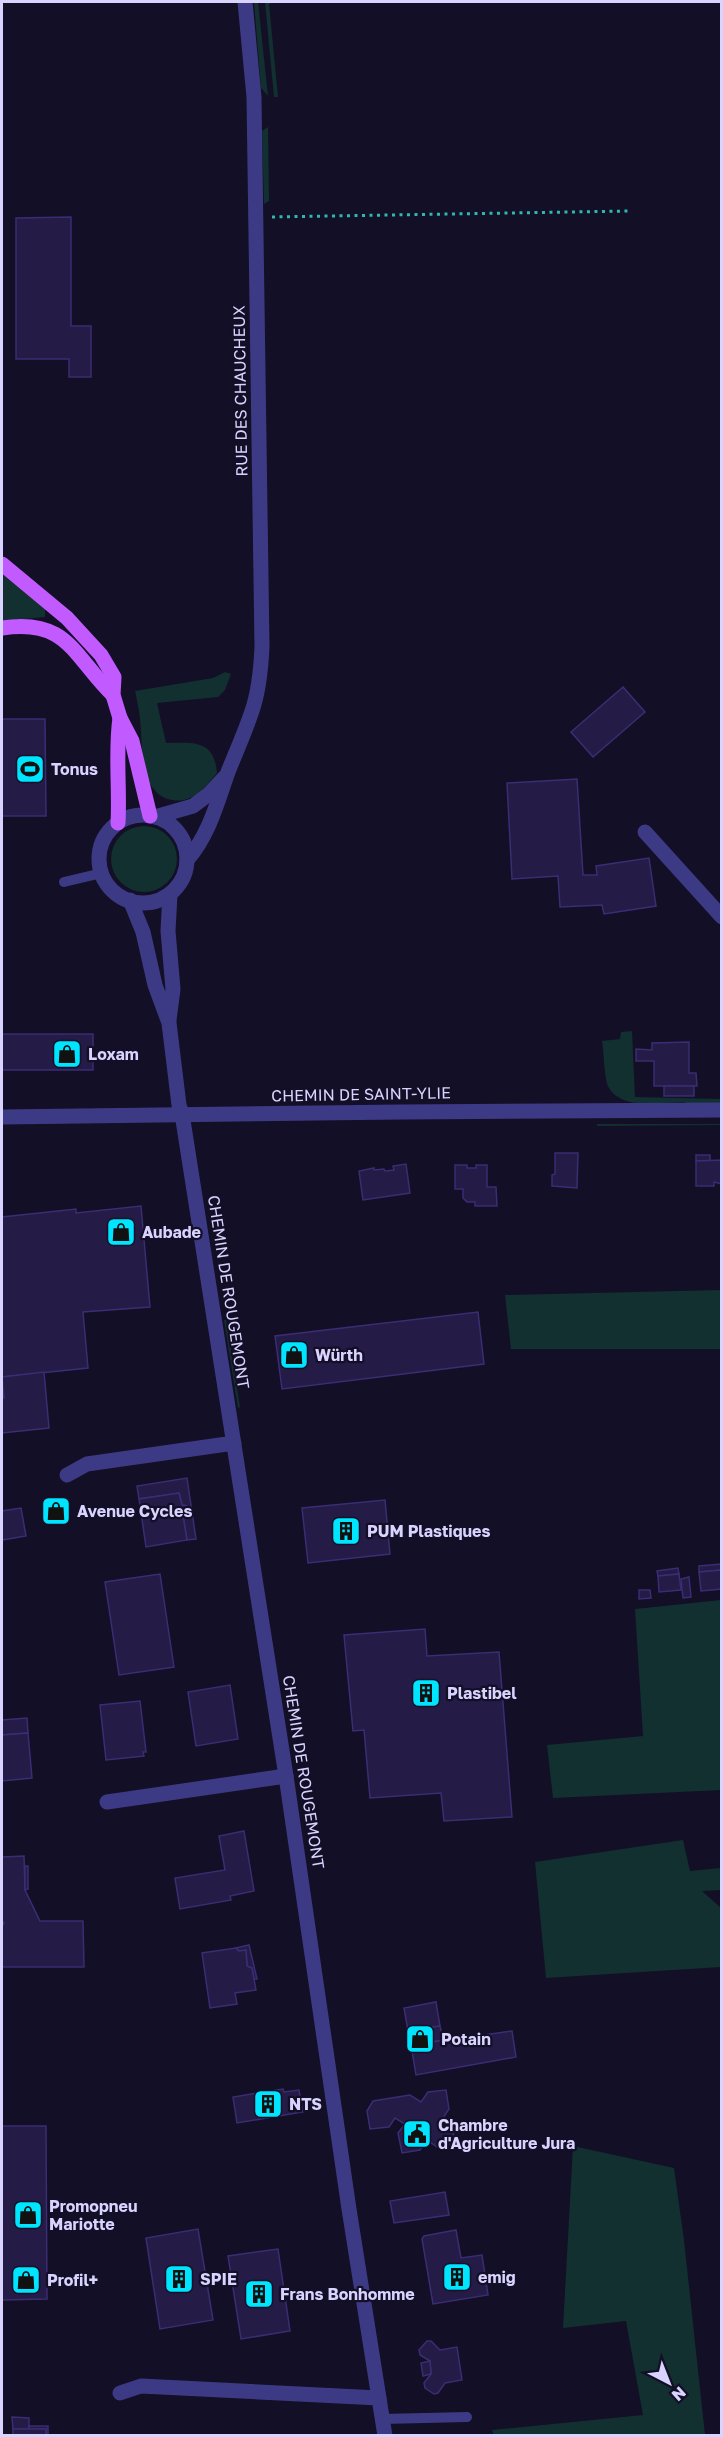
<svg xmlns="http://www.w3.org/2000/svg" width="723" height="2437" viewBox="0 0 723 2437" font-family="'Golos Text',sans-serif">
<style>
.green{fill:#12302f}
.building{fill:#241b47;stroke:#3b2d73;stroke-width:1.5}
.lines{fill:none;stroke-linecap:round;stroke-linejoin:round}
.path{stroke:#2fb8b0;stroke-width:3;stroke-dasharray:3 4.5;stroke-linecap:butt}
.service{stroke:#3d3a85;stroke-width:10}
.minor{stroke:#3d3a85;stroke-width:15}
.tertiary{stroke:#3d3a85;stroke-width:15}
.primary{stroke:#c25bff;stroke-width:15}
.labels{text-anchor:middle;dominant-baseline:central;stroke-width:4.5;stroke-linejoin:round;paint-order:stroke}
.street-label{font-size:16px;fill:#d9d4ff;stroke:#130f26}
.poi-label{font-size:16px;font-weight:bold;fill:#d9d4ff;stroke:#130f26;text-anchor:start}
</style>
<rect width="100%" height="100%" fill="#130f26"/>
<g class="green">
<path d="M254,2H258L268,96L261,88Z"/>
<path d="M265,2H273L269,4L278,97H274Z"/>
<path d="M268,127L269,201L264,204L262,131Z"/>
<path d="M2,574L45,608V617L2,621Z"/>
<path d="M225,672L231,674L225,690L218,697L157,703L166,743C193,743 214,739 217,773C205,787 193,804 172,800C138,794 143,744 140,719C139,709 137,700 135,691L213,678Z"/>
<circle cx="144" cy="859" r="33"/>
<path d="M632,1031L635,1097L721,1099V1103L689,1106L685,1102C663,1102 623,1111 609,1088C604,1080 604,1052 602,1041L620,1039L621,1032Z"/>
<path d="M597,1124H721L722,1125L597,1126Z"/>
<path d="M721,1290V1349H511L505,1295Z"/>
<path d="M224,1320H226L240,1407L238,1408Z"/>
<path d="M721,1600V1790L553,1798L547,1745L643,1736L635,1609Z"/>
<path d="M683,1840L690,1871L721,1868V1890L702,1891L721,1908V1967L546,1978L535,1862Z"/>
<path d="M573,2146L674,2168L684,2240L705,2435H494L492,2430L643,2415L626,2321L563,2328Z"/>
</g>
<g class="building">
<path d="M71,217V326H91V377H69V359H16V218Z"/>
<path d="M623,687L645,712L593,757L571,732Z"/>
<path d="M2,719H45L46,816H2Z"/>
<path d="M577,779L583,875H597L596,866L649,858L656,906L604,914L602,905L560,907L558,876L512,879L507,783Z"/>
<rect x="2" y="1034" width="91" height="36"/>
<path d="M689,1042V1073H696L697,1086H654V1061H636V1049L652,1050V1043Z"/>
<rect x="664" y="1086" width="30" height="10"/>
<path d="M555,1153H578L577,1188L552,1186V1175L555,1174Z"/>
<rect x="696" y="1155" width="14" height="6"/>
<path d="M722,1160V1184L714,1182V1186H696V1161Z"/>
<path d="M406,1164L410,1193L363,1200L359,1171L374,1168V1170L384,1169L385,1171L394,1170L393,1166Z"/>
<path d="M455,1165H467V1168H476V1165H487V1187H496L497,1206H475V1202H467L463,1198V1189H455Z"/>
<path d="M141,1206L150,1307L83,1312L88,1368L2,1377V1217L76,1209V1213Z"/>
<path d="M478,1312L484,1364L282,1389L275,1336Z"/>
<path d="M44,1372L49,1428L2,1433V1398H4L2,1377Z"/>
<path d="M187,1478L196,1539L187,1540L183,1516L187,1514L188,1510L187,1506L182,1505L179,1493L139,1499L137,1486Z"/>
<path d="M179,1493L182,1505L187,1506L188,1510L187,1514L183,1516L187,1540L146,1547L139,1499Z"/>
<path d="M385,1500L390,1554L308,1563L302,1508Z"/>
<path d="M21,1508L26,1536L2,1540V1511Z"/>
<path d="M721,1564L722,1570L699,1572V1566Z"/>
<path d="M678,1568L679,1574L658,1576L657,1571Z"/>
<path d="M722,1570V1589L701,1591L699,1572Z"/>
<path d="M160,1574L174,1667L119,1675L105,1582Z"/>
<path d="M679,1574L681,1590L659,1592L658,1576Z"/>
<path d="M689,1577L691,1597L683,1598L681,1579Z"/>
<path d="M639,1590H650L651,1598L639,1599Z"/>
<path d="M425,1629L427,1656L499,1652L512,1817L444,1821L441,1793L370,1798L364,1730L353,1731L344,1635Z"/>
<path d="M230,1685L238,1739L196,1746L188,1692Z"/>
<path d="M140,1701L146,1752H143L144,1756L106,1760L100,1705Z"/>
<path d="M27,1718L28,1733L2,1735V1720Z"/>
<path d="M28,1733L32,1778L2,1781V1735Z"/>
<path d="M244,1831L254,1891L230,1896L231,1900L180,1909L175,1878L225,1870L219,1836Z"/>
<path d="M24,1856L25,1890L40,1921H83L84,1967H2V1926L4,1923L2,1921V1857Z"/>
<path d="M25,1866H28V1889L25,1890Z"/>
<path d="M249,1945L257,1979H254L252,1968L247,1966L246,1950L239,1951L236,1948Z"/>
<path d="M236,1948L239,1951L246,1950L247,1966L252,1968L256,1990L235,1993L237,2004L210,2008L202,1953Z"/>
<path d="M436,2002L440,2026L408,2031L404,2008Z"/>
<path d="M440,2026L443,2040L411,2045L408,2031Z"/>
<path d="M512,2031L516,2057L416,2075L411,2045Z"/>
<path d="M283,2089L284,2092L299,2090L303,2112L237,2123L233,2097Z"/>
<path d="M446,2090L449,2109L443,2118L452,2124L455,2144L437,2147L427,2140L420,2150L402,2153L398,2133L405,2124L395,2118L389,2127L370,2129L367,2111L373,2101L410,2095L421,2102L428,2092Z"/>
<path d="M2,2126H46L47,2299L2,2300Z"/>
<path d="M445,2192L449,2215L394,2223L390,2201Z"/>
<path d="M198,2229L213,2320L160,2329L146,2238Z"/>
<path d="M456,2230L461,2258L482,2255L488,2295L433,2304L422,2239L424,2236Z"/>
<path d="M278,2249L290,2331L241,2339L228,2256Z"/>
<path d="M427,2341H431L440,2350L457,2347L462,2380L445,2383L438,2393L434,2394L425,2388L424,2383L431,2374L430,2361L420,2355L419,2350Z"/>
<path d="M430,2361L431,2374L423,2376L421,2363Z"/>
<path d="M12,2417L29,2418V2429H13Z"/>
<path d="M29,2426H48V2436H46V2429H29Z"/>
<rect x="13" y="2429" width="33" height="7"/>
</g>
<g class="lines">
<path class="path" d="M272,217L630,211"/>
<g class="service">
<path d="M64,882L102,873"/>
<path d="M382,2419L467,2417"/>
</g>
<g class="minor">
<path d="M155,817L193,806L209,794L225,777"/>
<path d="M645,832L722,917"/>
<path d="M187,860C209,835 217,803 228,772C236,752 245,732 252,711C259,691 261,668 262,647L254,97L245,2"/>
<path d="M182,1114L286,1776L349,2209L385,2436"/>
<path d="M67,1475L87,1464L234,1443"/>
<path d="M107,1802L286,1776"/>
<path d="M120,2393L141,2386L379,2398"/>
</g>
<g class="tertiary">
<circle cx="143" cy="859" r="44"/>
<path d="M130,900L143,932L155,985L169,1023L179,1105L182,1114"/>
<path d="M169,1020L173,989L168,931L170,894"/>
<path d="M2,1117L401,1112L722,1110"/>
</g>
<g class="primary">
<path d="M2,564L67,618L101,655L114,677L113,695L120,718L132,741L150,816"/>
<path d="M2,628C68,618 73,656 113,695"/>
<path d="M118,823C120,788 115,751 120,718"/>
</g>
</g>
<defs>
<g id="stadium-square" transform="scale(1.5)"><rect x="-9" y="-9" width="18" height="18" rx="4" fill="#00e5ff" stroke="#130f26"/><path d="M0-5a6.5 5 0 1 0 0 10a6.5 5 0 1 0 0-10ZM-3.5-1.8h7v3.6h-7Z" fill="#111"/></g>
<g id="shop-square" transform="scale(1.5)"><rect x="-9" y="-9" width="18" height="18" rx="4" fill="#00e5ff" stroke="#130f26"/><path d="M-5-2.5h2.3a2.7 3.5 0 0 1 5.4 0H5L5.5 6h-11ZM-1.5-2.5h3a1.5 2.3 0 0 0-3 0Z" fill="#111"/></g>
<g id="building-square" transform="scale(1.5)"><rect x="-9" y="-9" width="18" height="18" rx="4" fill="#00e5ff" stroke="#130f26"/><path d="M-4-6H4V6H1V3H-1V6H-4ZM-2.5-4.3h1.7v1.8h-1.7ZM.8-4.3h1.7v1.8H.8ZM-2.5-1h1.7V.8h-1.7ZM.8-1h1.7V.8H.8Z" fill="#111"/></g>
<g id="civic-square" transform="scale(1.5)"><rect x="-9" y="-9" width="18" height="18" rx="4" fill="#00e5ff" stroke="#130f26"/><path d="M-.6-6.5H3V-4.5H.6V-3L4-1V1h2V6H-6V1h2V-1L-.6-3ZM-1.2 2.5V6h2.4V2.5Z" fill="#111"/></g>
</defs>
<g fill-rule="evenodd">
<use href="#stadium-square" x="30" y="769"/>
<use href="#shop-square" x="67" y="1054"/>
<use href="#shop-square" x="121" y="1232"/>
<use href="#shop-square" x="294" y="1355"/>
<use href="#shop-square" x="56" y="1511"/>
<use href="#building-square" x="346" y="1531"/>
<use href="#building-square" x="426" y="1693"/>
<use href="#shop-square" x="420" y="2039"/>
<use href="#building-square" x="268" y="2104"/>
<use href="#civic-square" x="417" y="2134"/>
<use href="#shop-square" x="28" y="2215"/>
<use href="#building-square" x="457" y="2277"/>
<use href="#building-square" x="179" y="2279"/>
<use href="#shop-square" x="26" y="2280"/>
<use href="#building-square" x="259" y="2294"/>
</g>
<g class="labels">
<g class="street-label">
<text transform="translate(240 391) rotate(-91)">RUE DES CHAUCHEUX</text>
<text transform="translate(361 1094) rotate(-1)">CHEMIN DE SAINT-YLIE</text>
<text transform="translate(229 1292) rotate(81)">CHEMIN DE ROUGEMONT</text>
<text transform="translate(304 1772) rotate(81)">CHEMIN DE ROUGEMONT</text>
</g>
<g class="poi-label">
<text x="51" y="769">Tonus</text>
<text x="88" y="1054">Loxam</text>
<text x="142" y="1232">Aubade</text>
<text x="315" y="1355">Würth</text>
<text x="77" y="1511">Avenue Cycles</text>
<text x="367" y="1531">PUM Plastiques</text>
<text x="447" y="1693">Plastibel</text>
<text x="441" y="2039">Potain</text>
<text x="289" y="2104">NTS</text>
<text x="438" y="2125">Chambre<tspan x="438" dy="18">d'Agriculture Jura</tspan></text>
<text x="49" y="2206">Promopneu<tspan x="49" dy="18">Mariotte</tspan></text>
<text x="478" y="2277">emig</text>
<text x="200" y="2279">SPIE</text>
<text x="47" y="2280">Profil+</text>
<text x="280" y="2294">Frans Bonhomme</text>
</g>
</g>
<rect width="723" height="2437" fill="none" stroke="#d9d4ff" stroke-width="6"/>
<g transform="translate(669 2383) rotate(138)" stroke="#130f26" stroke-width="4.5" paint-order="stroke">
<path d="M0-4.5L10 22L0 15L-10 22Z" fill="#d9d4ff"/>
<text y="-9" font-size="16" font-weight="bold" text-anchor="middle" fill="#d9d4ff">N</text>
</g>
</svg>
